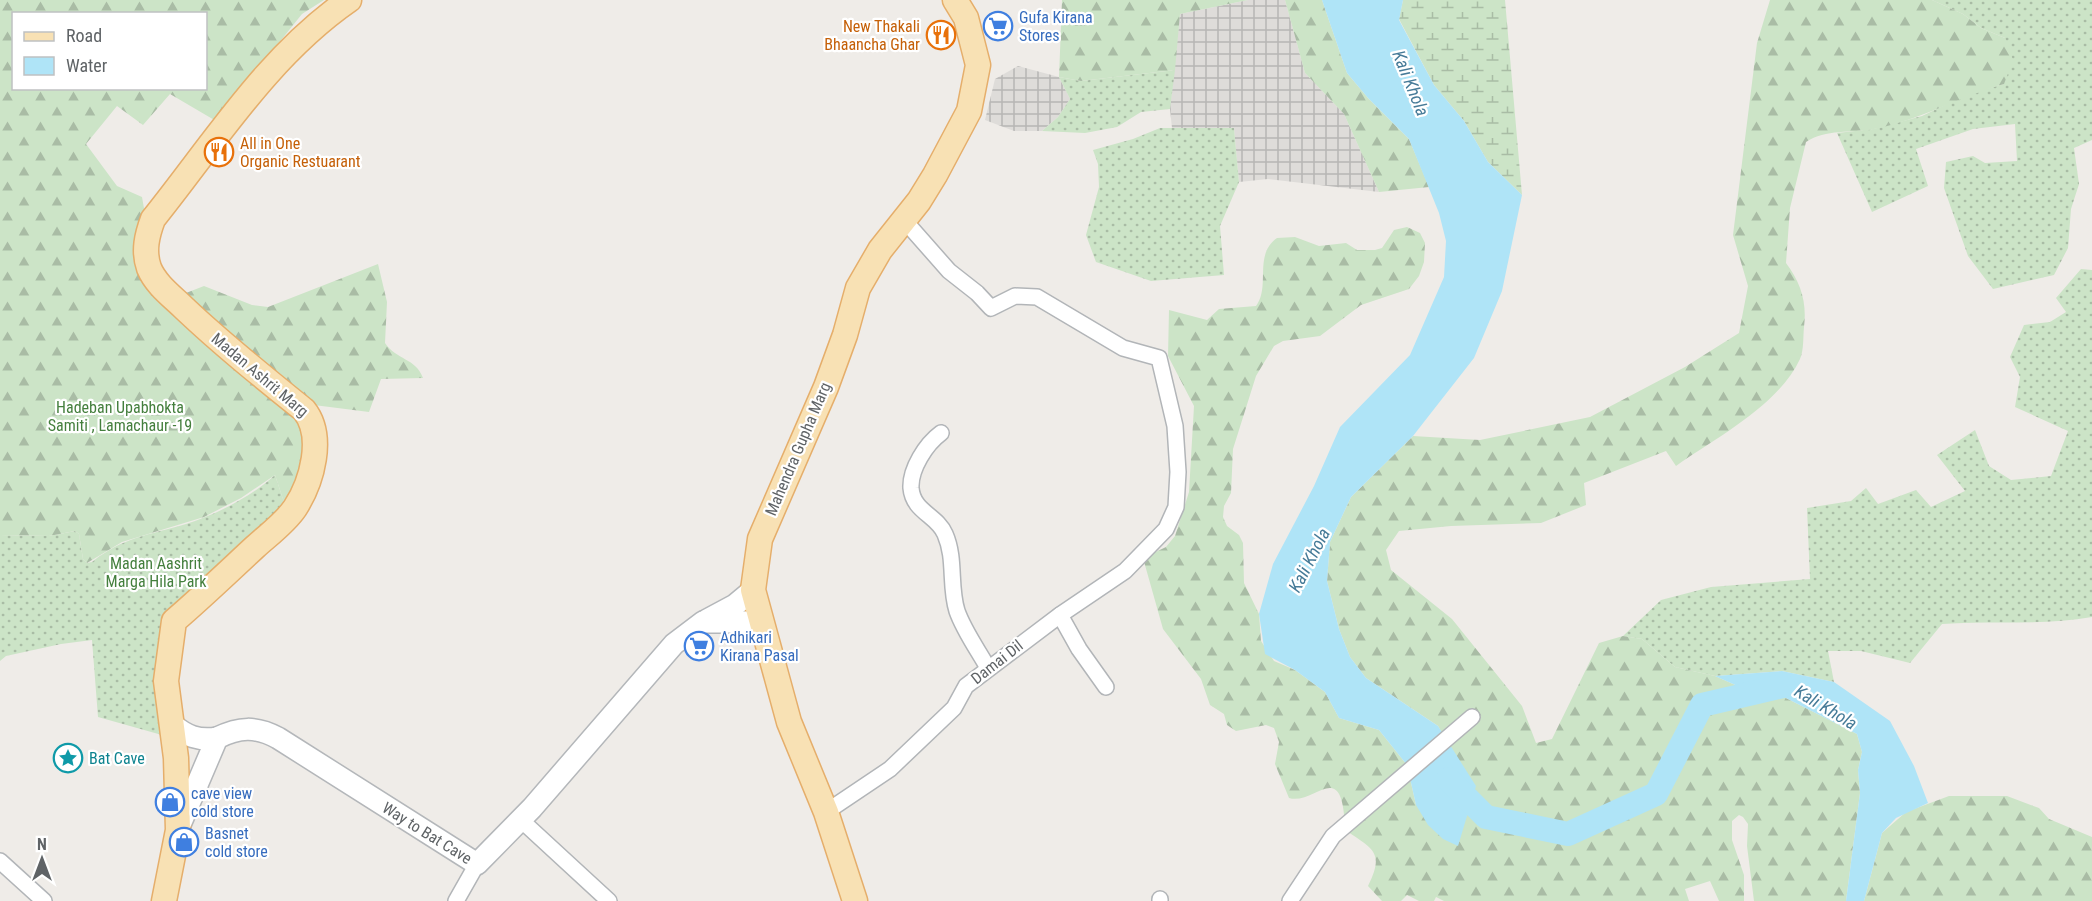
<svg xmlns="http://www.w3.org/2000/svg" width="2092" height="901" viewBox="0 0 2092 901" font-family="'Roboto Condensed',sans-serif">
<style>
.industrial{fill:url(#industrial-grid)}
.grass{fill:url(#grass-dots)}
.forest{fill:url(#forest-firs);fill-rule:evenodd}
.wetland{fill:url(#wetland-marsh)}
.water{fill:#afe4f7}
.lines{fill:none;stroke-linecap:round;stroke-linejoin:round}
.river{stroke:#afe4f7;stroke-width:24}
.street-casing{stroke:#b2b5b8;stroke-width:18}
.secondary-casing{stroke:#b4b7ba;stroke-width:24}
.primary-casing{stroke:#e5ae6b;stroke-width:27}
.street{stroke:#fff;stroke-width:15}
.secondary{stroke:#fff;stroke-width:21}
.primary{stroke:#f8e1b4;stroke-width:24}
.labels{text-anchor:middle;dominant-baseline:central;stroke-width:4.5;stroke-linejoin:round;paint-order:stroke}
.shop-label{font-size:16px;fill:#366cbe;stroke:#fff;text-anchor:start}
.food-label{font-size:16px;fill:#c56008;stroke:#fff;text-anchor:end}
.street-label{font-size:16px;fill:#5f6366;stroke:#fff}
.park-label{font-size:16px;fill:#447f3d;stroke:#fff}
.culture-label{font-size:16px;fill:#0d838f;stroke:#fff;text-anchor:start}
.water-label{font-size:18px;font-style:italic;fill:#467b98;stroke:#fff}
</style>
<defs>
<pattern id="industrial-grid" width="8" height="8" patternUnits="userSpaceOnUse" patternTransform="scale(1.5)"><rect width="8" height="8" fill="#dedcd9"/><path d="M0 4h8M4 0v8" fill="none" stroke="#b7b6b4"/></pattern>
<pattern id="grass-dots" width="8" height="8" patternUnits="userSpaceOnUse" patternTransform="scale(1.5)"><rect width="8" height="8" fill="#cce4c7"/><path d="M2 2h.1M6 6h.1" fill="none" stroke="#a9bca5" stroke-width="1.8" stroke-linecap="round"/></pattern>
<pattern id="forest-firs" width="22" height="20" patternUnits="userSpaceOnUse" patternTransform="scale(1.5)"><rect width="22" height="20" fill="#cce4c7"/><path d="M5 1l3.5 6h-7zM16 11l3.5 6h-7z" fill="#a9bca5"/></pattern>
<pattern id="wetland-marsh" width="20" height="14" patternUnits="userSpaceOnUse" patternTransform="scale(1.5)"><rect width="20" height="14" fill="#cce4c7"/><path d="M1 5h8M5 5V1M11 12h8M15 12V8" fill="none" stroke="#a9bca5"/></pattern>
</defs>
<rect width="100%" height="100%" fill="#efece8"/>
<g class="industrial">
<path d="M1248,0H1285L1305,73L1344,114L1379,192L1268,179L1239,182L1234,128H1172L1170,109L1180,14Z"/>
<path d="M1018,66L1059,77L1070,99L1058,117L1042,131H1014L985,120L995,79Z"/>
</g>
<g class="grass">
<path d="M1932,0H2092V140L2074,148L2079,184L2071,209L2068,248L2054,275L1993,289L1968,256L1944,188L1946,162L1973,156L1985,163L2017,161L2015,124L1973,129L1916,149L1928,186L1872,212L1837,133L1873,129L1922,116L1968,94L2004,84L2005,38L1981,28L1963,14Z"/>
<path d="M1175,70L1170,109L1141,112L1117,127L1085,133L1042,131L1058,117L1070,99L1059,77L1081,81Z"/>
<path d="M1160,128H1234L1239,182L1220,226L1224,275L1151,281L1096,262L1086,235L1099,187L1098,164L1093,150L1133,139Z"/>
<path d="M2081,269L2092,270V617C2042,626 1992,620 1942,624L1910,663L1861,651H1828L1834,682L1782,671L1715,676L1675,667L1642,639L1623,636L1661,600L1711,587L1810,579L1807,508L1851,501L1866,488L1878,504L1916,490L1931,507L1965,491L1937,455L1975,430L1989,466L2011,480L2051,476L2068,431L2015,407L2020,377L2010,357L2024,325L2050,322L2066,312L2056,298Z"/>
<path d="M275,475L285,505L177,607L163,615L155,685L169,737L98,717L92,640L61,644L6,656L0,661V535L49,536L75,531L79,534L83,559L87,563L92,562C123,537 149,535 186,524C217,514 251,497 275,475Z"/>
</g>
<g class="forest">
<path d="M0,0H324L302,14L216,121L170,94L143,125L117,106L86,144L117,186L142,197L145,214L140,252L186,293L204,286L252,305L268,307L378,264L387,302L385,343C396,360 416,358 423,378L381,379L369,412L306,404L304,458L285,505L275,475L241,498L204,517L122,542L87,563L83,559L79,534L75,531L49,536L0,535ZM14,14H206V88H14Z"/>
<path d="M1062,0H1248L1180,14L1175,70L1081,81L1059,77Z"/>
<path d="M1285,0H1322L1347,73L1368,98L1409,139L1429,187L1379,192L1344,114L1305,73Z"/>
<path d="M1770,0H1932L1963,14L1981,28L2005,38L2013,60L2004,84C1959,97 1920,120 1874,129C1851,133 1826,129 1806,142L1790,208L1786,263C1801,283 1807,302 1804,327C1803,337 1804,350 1800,359C1779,405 1716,438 1676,466L1666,451L1584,483L1586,505L1541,523L1451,526L1399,531L1386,550L1391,570L1452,619L1522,706L1536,743L1552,739L1599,643L1623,636L1642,639L1675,667L1715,676L1760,696L1784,697L1857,734L1862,752L1858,770L1860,793L1846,901H1754L1747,846L1748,824L1743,817L1739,815L1732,821V840L1744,875V901H1719L1710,881L1685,889L1689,901H1444L1436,897L1434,901H1419L1407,895L1401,901H1382L1368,886C1385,852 1373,849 1345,830C1343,754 1315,806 1289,798L1275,764L1279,742L1274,728L1266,725L1236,731L1227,725L1224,714L1210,705L1201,679L1163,629L1143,558L1166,547L1175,536L1189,492L1194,406L1168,356L1169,310L1207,320L1219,309L1256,306C1271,286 1253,255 1277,238L1295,237L1319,246L1346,243L1357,250H1375L1382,248L1394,230L1407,227L1420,233L1425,243L1424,262L1419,276L1409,289L1361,305L1320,336L1283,341L1274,346L1256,376L1233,449L1231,493L1224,506L1223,517L1227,526L1239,535L1243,543L1244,583L1259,614L1261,641L1274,661L1295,670L1325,692L1339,718L1379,730L1407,765L1416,805L1456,757L1438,726L1366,678L1350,657L1339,629L1327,581L1330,542L1351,497L1413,436L1480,440L1590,417L1685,367L1739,333L1748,286L1733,235L1757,43Z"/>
<path d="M1949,796H2007L2039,808L2049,819L2092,837V901H1864L1882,833L1906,812Z"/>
</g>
<path class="wetland" d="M1403,0H1505L1522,195L1488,162L1464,121L1434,85L1399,19Z"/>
<g class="water">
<path d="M1322,0H1403L1399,20L1434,85L1464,121L1488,162L1522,195L1502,291L1474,358L1413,436L1351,497L1330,542L1327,581L1339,629L1350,657L1366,678L1438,726L1476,786L1458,846L1443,839L1428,825L1416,805L1407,765L1379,730L1339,718L1325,692L1295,670L1265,654L1259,614L1273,564L1314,486L1340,427L1410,355L1444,277L1446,241L1439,213L1409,139L1368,98L1347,73Z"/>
<path d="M1782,671L1834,682L1890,721L1914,766L1928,803L1896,818L1882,833L1864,901H1846L1860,793L1858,770L1862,752L1857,734L1784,697L1760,696L1715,676Z"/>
</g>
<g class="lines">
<path class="river" d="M1448,779L1486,817L1568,834L1656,794L1702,705L1783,686"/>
<g class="street-casing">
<g id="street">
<path d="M941,433C926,444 910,469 911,488C913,512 937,515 945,534C956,559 949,586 957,611C964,631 978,650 988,668"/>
<path d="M1060,615L1079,649L1106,687"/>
<path d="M826,812L890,769L954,708L966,686L1060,615L1125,571L1166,529L1176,507L1178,472L1175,426L1159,358L1123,348L1037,297L1015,296L991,308L977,293L949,271L904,220"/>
<path d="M521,820L609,901"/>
<path d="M0,861L44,901"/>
<path d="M1160,899V901"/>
<path d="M456,901L477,864"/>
<path d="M1290,901L1333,836L1472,717"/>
</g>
</g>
<g class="secondary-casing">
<g id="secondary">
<path d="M707,620L735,605L753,590"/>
<path d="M172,724C186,736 198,741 217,738"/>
<path d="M179,827L217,738C239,727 256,726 278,738L477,864L532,808L674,644L703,622H762"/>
</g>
</g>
<g class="primary-casing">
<g id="primary">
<path d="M164,901L178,830L176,758L166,681L174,621C202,597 228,572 255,547C268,535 285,523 295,508C312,482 325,436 304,410C263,377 223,345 185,309C173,297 156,285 149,268C143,251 147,235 153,219C214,143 268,56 349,0"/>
<path d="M855,901L826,812L789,722L753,590L760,539L826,387L845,335L858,288L880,250L919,201L935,175L969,111L978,65L966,18L955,0"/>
</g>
</g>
<use href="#street" class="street"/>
<use href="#secondary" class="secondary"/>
<use href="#primary" class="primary"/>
</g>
<defs>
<g id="supermarket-ring" transform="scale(1.5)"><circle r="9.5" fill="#fff" stroke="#3f7fe0" stroke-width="1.5"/><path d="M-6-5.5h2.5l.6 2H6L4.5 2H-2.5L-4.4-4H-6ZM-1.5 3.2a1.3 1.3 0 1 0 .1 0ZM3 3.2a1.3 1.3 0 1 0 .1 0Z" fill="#3f7fe0"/></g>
<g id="restaurant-ring" transform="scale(1.5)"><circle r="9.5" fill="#fff" stroke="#e8710a" stroke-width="1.5"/><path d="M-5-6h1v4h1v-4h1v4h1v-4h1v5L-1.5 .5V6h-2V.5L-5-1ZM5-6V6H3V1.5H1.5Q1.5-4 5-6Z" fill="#e8710a"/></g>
<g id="sight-ring" transform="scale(1.5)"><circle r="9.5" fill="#fff" stroke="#0f9aa8" stroke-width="1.5"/><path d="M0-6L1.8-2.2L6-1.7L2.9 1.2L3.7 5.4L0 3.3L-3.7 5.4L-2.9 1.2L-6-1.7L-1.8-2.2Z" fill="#0f9aa8"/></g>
<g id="shop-ring" transform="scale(1.5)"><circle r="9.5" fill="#fff" stroke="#3f7fe0" stroke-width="1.5"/><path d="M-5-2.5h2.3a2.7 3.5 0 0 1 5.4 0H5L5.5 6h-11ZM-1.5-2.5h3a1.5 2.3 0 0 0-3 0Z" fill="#3f7fe0"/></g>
</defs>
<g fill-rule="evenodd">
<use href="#supermarket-ring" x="998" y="26"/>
<use href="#restaurant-ring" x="941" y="35"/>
<use href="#restaurant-ring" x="219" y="152"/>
<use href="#supermarket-ring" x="699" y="646"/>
<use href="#sight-ring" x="68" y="758"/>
<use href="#shop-ring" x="170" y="802"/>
<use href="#shop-ring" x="184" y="842"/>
</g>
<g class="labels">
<g class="shop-label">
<text x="1019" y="17">Gufa Kirana<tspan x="1019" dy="18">Stores</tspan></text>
<text x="720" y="637">Adhikari<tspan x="720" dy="18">Kirana Pasal</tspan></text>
<text x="191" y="793">cave view<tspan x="191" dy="18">cold store</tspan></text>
<text x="205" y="833">Basnet<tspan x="205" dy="18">cold store</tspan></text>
</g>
<g class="food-label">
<text x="920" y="26">New Thakali<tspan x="920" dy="18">Bhaancha Ghar</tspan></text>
<text x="240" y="143" text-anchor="start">All in One<tspan x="240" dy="18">Organic Restuarant</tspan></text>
</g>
<g class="street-label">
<text transform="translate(260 375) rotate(40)">Madan Ashrit Marg</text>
<text transform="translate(798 449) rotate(-67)">Mahendra Gupha Marg</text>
<text transform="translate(997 662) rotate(-38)">Damai Dil</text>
<text transform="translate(427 833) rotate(32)">Way to Bat Cave</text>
</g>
<g class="park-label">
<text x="120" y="407">Hadeban Upabhokta<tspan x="120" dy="18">Samiti , Lamachaur -19</tspan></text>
<text x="156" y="563">Madan Aashrit<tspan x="156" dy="18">Marga Hila Park</tspan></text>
</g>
<g class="culture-label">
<text x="89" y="758">Bat Cave</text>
</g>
<g class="water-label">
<text transform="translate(1411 83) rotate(68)">Kali Khola</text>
<text transform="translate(1309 560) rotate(-63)">Kali Khola</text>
<text transform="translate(1826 707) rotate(31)">Kali Khola</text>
</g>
</g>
<rect x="12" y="12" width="195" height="78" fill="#ffffff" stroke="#bfc1c2" stroke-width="1.5"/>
<rect x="24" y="32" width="30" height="9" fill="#f8e1b4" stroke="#bfc1c2" stroke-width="1.5"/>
<text x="66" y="42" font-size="18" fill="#5f6366">Road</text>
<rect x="24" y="57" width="30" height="18" fill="#afe4f7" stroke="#bfc1c2" stroke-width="1.5"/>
<text x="66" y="72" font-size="18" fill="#5f6366">Water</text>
<g transform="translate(42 859)" stroke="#ffffff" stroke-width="4.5" paint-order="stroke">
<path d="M0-4.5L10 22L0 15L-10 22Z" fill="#5f6366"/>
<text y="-9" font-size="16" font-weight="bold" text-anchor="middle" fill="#5f6366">N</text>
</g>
</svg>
